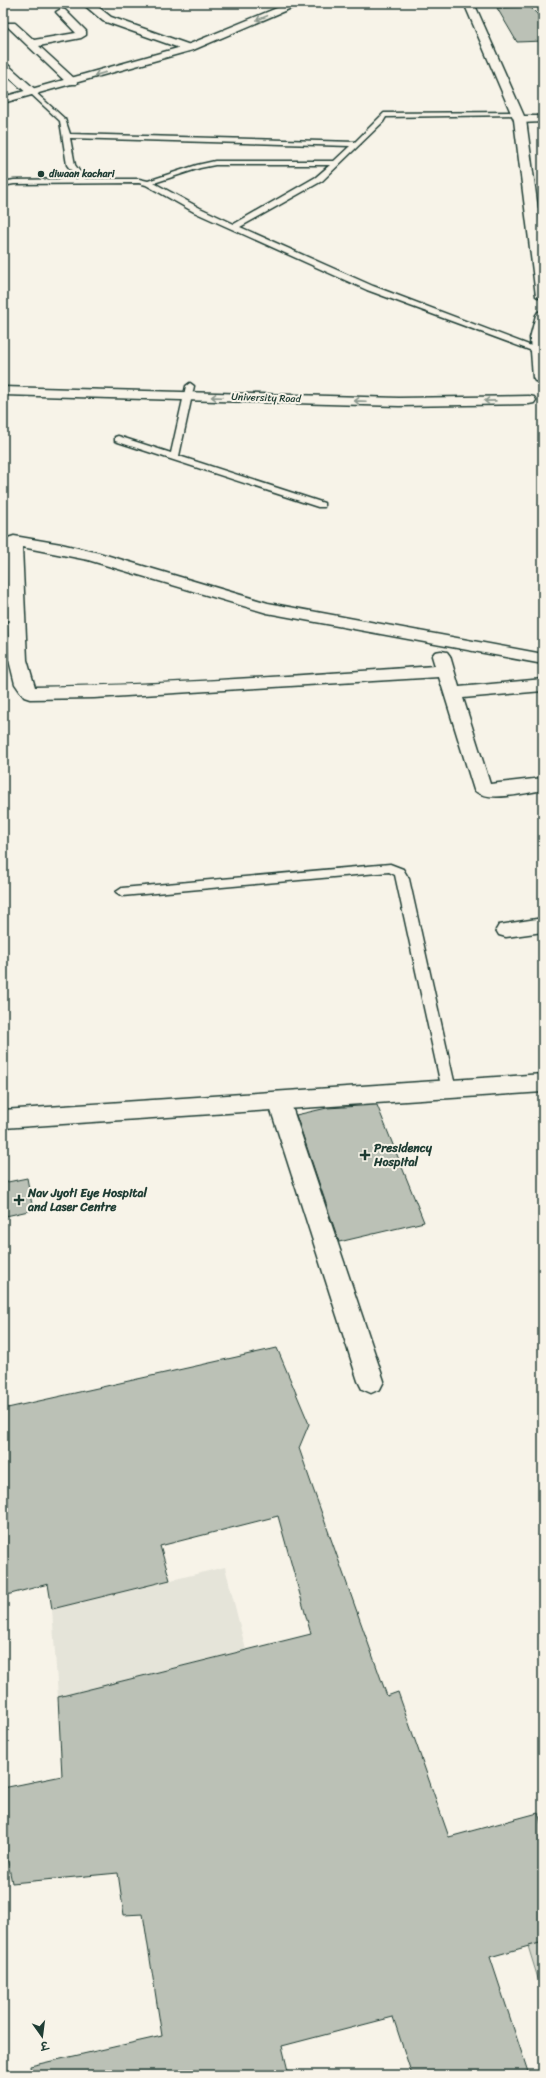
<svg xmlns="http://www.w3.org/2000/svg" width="546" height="2078" viewBox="0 0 546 2078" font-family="Sriracha,'Playpen Sans Deva',sans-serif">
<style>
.built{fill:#e5e4d9}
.green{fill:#d3d5ca;stroke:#79897f}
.building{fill:#bbc1b6;stroke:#1f3d34}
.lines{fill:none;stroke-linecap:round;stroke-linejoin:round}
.service-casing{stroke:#1f3d34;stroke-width:3}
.minor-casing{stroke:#1f3d34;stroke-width:3}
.tertiary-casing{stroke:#1f3d34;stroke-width:3}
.secondary-casing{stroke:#1f3d34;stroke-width:3}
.service{fill:#f7f3e8;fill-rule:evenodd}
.minor{fill:#f7f3e8;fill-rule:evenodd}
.tertiary{fill:#f7f3e8;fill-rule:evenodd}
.secondary{fill:#f7f3e8;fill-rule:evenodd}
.oneway{stroke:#8b988e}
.poi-dot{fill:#1f3d34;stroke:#f7f3e8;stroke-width:1.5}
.labels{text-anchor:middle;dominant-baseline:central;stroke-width:4;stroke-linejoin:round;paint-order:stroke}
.far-poi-label{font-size:10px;font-weight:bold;fill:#1f3d34;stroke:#f7f3e8;text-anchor:start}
.far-street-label{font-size:10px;fill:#1f3d34;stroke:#f7f3e8}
.poi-label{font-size:12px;font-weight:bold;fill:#1f3d34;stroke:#f7f3e8;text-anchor:start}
</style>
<rect width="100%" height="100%" fill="#f7f3e8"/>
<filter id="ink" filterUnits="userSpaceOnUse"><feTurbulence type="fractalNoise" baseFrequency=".025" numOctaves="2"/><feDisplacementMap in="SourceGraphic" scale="8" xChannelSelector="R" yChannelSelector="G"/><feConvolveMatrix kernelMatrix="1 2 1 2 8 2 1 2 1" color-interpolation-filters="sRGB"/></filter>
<g filter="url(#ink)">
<path class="built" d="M225,1567L246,1650L58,1697L52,1609Z"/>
<path class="green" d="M543,1942V1995L528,1946Z"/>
<g class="building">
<path d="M529,6L543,20V41L517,42L497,8Z"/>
<path d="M377,1105L424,1222L339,1242L296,1115L327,1108Z"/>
<path d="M27,1178L33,1210L6,1216L3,1201V1183Z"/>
<path d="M277,1348L309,1424L299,1448L311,1483L387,1696L398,1692L449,1837L538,1813L543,1829V1942L490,1957L529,2075H412L393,2017L282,2046L289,2075H31L30,2066L162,2036L143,1914L124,1915L118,1873L12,1883L3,1836V1788L62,1776L58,1697L311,1634L278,1516L160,1546L170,1580L52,1609L48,1584L3,1596V1409Z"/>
</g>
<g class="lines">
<g class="service-casing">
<g id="service">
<path d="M31,92H35L65,119L70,134L355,142L384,113L520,112V114L518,115L386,117L383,122L322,181L240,227L373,286L542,350L535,352L367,290L194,212L146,185L139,183L14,184L3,186V182L14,180L78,179L67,165L60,121L31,94ZM70,138L350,146L334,161H215L197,165L148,181L139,179H85L75,165ZM215,165H330L316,177L234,224L200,208L154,183L200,168Z"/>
<path d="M190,383L194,386L179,456L324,503V507H318L115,441V437L118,436L171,453L186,386Z"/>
<path d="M390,864L403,869L409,879L456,1090L454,1094L449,1095L444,1094L442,1090L395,875L389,872L122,896L116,892L122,888Z"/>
</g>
</g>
<g class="minor-casing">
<g id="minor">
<path d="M82,3H93L111,17L193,46L194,48L189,51L185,50L103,21Z"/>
<path d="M61,9L65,10L86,31V35L81,38L39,46L76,80L77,82L76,84H68L6,25L7,23H15L34,40L76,33L56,12Z"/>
<path d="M3,63L7,64L37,91L39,93L37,95H29L3,72Z"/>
<path d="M14,536L61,544L99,553L268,603L543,654V664L267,613L88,560L22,547L27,660L35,687C169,685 302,675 435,666L432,656L435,652L441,651L447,652L450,656L459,687L543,679V691L463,698L490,784L543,778V790C526,793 487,803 474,790L439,677L94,698L30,699L24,697L15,684L9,660L6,541L8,538Z"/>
<path d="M543,918V932L506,937L499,935L496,930L499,925Z"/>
<path d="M279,1092L287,1095L290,1101L384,1381L380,1389L371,1393L362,1389L358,1381L268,1101L271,1095Z"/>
</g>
</g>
<g class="tertiary-casing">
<path id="tertiary" d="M464,3H474L524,116H543V122L520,123L514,120Z"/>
</g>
<g class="secondary-casing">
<g id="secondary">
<path d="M289,3H303L193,50L3,103V97L185,46Z"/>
<path d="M520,117L526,120L543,247V300L536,296L514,120Z"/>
<path d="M543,311V382L535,381L533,378L530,338L536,315L538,312Z"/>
<path d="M3,387L399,398L529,396L534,397L536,400L534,403L529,404L399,406L3,395Z"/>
<path d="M543,1074V1092L3,1128V1110Z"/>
</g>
</g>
<use href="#service" class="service"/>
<use href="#minor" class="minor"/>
<use href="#tertiary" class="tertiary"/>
<use href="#secondary" class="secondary"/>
</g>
<defs><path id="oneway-shaft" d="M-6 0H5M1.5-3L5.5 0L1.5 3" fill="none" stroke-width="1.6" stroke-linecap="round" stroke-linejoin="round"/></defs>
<g class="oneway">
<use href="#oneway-shaft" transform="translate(262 18) rotate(157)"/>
<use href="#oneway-shaft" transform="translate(100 74) rotate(164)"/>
<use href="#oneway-shaft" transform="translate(217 397) rotate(-178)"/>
<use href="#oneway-shaft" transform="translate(360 401) rotate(-178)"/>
<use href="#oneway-shaft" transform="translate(490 401) rotate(179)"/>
</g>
</g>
<g class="poi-dot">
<circle cx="41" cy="174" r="4"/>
<path d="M363 1149h4v4h4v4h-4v4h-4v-4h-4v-4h4z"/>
<path d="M17 1194h4v4h4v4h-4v4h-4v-4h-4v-4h4z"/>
</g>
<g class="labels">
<g class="far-poi-label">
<text x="49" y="174">diwaan kachari</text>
</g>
<g class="far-street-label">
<text transform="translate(266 398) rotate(2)">University Road</text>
</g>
<g class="poi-label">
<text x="374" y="1148">Presidency<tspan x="374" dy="14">Hospital</tspan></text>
<text x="28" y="1193">Nav Jyoti Eye Hospital<tspan x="28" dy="14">and Laser Centre</tspan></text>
</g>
</g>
<rect width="546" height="2078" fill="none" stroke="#f7f3e8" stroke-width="16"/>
<rect x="8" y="8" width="530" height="2062" fill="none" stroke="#1f3d34" stroke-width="1.5" filter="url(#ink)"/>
<g transform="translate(42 2036) rotate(166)" stroke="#f7f3e8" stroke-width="3" paint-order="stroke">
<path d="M0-3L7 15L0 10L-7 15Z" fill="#1f3d34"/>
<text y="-6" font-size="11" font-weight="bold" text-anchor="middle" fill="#1f3d34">उ</text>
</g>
</svg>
